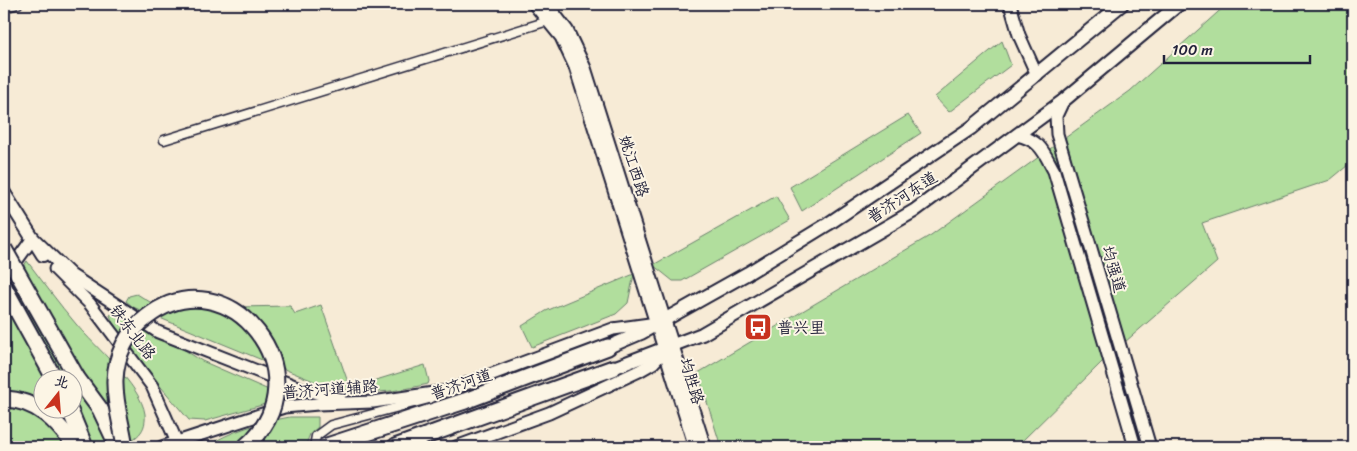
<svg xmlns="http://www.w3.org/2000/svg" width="1357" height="451" viewBox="0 0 1357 451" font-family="Sriracha,'LXGW WenKai TC',sans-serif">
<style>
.green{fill:#b1de9d;stroke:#6a806c;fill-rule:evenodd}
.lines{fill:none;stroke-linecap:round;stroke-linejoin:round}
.street-casing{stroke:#22223b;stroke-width:11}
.secondary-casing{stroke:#22223b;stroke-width:15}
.primary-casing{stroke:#22223b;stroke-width:16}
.highway-casing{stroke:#22223b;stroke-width:19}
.street{stroke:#fcf5e5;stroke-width:8}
.secondary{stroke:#fcf5e5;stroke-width:11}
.primary{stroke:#fcf5e5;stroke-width:12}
.highway{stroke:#fcf5e5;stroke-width:15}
.highway-bridge-casing{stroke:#22223b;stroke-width:19;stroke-linecap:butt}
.highway-bridge{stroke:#fcf5e5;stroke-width:15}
.labels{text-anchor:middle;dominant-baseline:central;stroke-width:4;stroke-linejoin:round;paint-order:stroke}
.street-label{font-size:16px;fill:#22223b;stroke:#fcf5e5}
.poi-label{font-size:16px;fill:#22223b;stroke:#fcf5e5;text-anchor:start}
</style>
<rect width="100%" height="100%" fill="#f7ebd6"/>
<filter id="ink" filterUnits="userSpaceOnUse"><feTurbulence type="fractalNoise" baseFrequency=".02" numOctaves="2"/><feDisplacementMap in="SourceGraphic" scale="10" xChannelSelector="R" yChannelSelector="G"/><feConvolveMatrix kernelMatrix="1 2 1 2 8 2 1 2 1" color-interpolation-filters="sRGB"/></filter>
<g filter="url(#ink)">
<g class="green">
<path d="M1227,4H1353V161L1330,180L1202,223L1217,262L1102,362L1016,447H721L698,373L931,235L1130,91Z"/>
<path d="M1002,41L1011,65L949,112L935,97Z"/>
<path d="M908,115L921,133L802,211L790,187Z"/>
<path d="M776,196L790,220L682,281H673L653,265Z"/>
<path d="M27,261C43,282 59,304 76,324C95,347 141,385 145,414C147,435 132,441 115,447H4V287L13,283ZM42,378H72V408H42Z"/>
<path d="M634,274L628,303L616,314L532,347L522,326L546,311Z"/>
<path d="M137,294L150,302L238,307L290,306L295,314L321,305L350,388L425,365L429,381L428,384C386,394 364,395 323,385L133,307L126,301L129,296Z"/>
<path d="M121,310L202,361L287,398L205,421L189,420L117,335L110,315Z"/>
<path d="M290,417H318V427L310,434L305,447H206C229,431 262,422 290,417Z"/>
</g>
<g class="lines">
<g class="street-casing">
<g id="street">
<path d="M4,8L18,4"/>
<path d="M164,140L548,21"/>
<path d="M314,447L316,436L331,425L429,399L438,395"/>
</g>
</g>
<g class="secondary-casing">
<g id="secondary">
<path d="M534,4L561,37L575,67L695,447"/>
<path d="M547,4L567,30L585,68L705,447"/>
<path d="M1010,4L1019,35L1037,75"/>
<path d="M1063,101L1056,116L1057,134L1150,447"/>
<path d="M1017,135C1041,141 1043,151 1054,171L1135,447"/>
<path d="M55,269L90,304L152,386L179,447"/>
<path d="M4,278L33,238L71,275L158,332L305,390L340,399"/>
<path d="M162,447L284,407L318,404L373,402L447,391L613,329L657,323"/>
<path d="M456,447L549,413L639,371L653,363L666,349"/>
</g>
</g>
<g class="primary-casing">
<g id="primary">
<path d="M4,193L43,255"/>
<path d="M608,347L641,333L748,273L828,224L971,128L1122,4"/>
<path d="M613,368L702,334L914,211L1063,101L1179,4"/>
</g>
</g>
<g class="highway-casing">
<g id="highway">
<path d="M4,287L54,378"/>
<path d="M77,378L100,409L118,447"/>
<path d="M4,399C38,400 57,422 76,447"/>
<path d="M69,408L85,447"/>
<path d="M324,447L465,401L608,347"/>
<path d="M395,447L613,368"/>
</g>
</g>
<use href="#street" class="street"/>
<use href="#secondary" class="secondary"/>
<use href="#primary" class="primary"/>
<use href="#highway" class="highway"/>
<g class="highway-bridge-casing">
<g id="highway-bridge">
<path d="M4,249L77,378"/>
<path d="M125,447C122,425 114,402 115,380C116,355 127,332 147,317C229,253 327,378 245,447"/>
</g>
</g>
<use href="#highway-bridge" class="highway-bridge"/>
</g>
</g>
<defs>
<g id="bus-square" transform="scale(1.4375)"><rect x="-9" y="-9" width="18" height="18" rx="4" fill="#c8321e" stroke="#fcf5e5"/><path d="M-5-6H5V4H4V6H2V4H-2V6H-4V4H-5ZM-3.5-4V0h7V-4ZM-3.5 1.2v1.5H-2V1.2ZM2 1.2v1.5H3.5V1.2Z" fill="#fff"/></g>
</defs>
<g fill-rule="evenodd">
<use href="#bus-square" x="758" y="327"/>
</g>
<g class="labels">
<g class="street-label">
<text transform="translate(634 166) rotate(72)">姚江西路</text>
<text transform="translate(902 197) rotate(-33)">普济河东道</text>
<text transform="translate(1114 269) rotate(74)">均强道</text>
<text transform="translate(133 332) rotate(53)">铁东北路</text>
<text transform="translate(692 381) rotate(73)">均胜路</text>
<text transform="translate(461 384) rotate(-19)">普济河道</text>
<text transform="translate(330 389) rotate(-4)">普济河道辅路</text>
</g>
<g class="poi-label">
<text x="777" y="327">普兴里</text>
</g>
</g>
<rect width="1357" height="451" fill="none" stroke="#fcf5e5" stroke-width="20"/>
<rect x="10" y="10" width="1337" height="431" fill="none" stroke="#22223b" stroke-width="2" filter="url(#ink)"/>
<g transform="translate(58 394) rotate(17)"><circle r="24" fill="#fcf5e5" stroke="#a5a1a1"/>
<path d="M0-4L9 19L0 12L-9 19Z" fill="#c8321e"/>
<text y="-8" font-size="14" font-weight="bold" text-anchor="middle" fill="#22223b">北</text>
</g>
<path d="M1164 55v8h146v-8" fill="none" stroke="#22223b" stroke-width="2.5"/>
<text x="1172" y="55" font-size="15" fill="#22223b" stroke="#fcf5e5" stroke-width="4" paint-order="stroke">100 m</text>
</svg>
